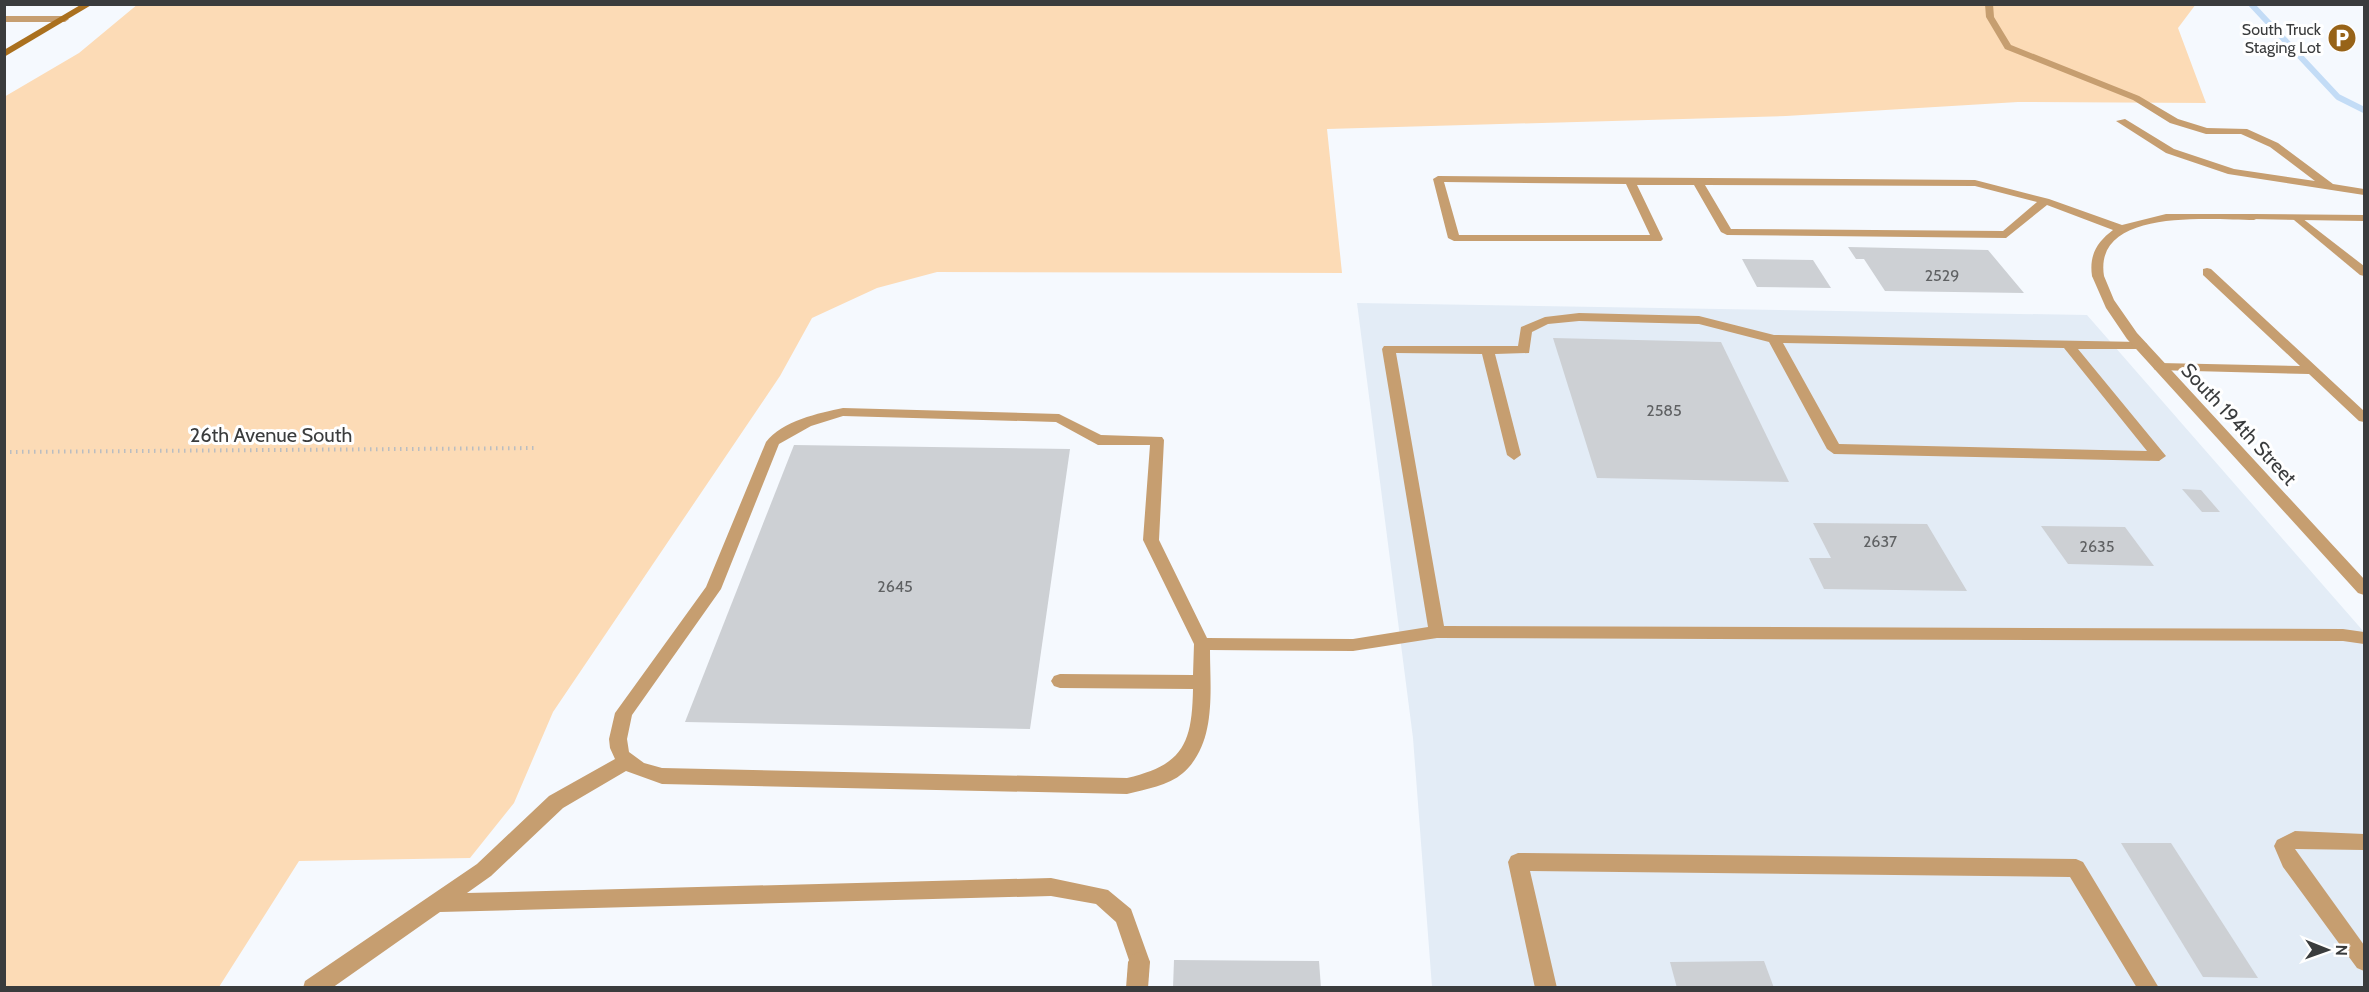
<svg xmlns="http://www.w3.org/2000/svg" width="2369" height="992" viewBox="0 0 2369 992" font-family="Cabin,sans-serif">
<style>
.built{fill:#e3ecf6}
.green{fill:#fcdbb6}
.lines{fill:none;stroke-linecap:round;stroke-linejoin:round}
.stream{stroke:#c3dcf6;stroke-width:6}
.building{fill:#cdd0d4}
.path{stroke:#babdc1;stroke-width:4;stroke-dasharray:1.5 4.5;stroke-linecap:butt}
.lane{fill:#c69e70;fill-rule:evenodd}
.street{fill:#c69e70;fill-rule:evenodd}
.secondary{fill:#aa701e;fill-rule:evenodd}
.labels{text-anchor:middle;dominant-baseline:central;stroke-width:6;stroke-linejoin:round;paint-order:stroke}
.far-poi-label{font-size:16px;fill:#3a3c3d;stroke:#fff;text-anchor:end}
.number-label{font-size:16px;fill:#5f6163}
.street-label{font-size:20px;fill:#3a3c3d;stroke:#fff}
</style>
<rect width="100%" height="100%" fill="#f5f9fe"/>
<path class="built" d="M1357,303L2087,315L2364,632V987H1432L1413,738Z"/>
<path class="green" d="M138,4H2196L2178,28L2206,103L2018,102L1786,116L1327,129L1342,273L937,272L877,288L812,318L780,376L553,712L514,803L470,858L299,861L219,987L5,988L4,97L79,53Z"/>
<g class="lines">
<path class="stream" d="M2251,4L2338,97L2364,110"/>
</g>
<g class="building">
<path d="M1848,247L1988,250L2024,293L1885,291L1864,259H1856Z"/>
<path d="M1742,259L1813,260L1831,288L1757,287Z"/>
<path d="M1553,338L1721,342L1789,482L1597,478Z"/>
<path d="M794,445L1070,449L1030,729L685,722Z"/>
<path d="M2182,489L2201,490L2220,512H2202Z"/>
<path d="M1813,523L1927,524L1967,591L1824,589L1809,558H1831Z"/>
<path d="M2041,526L2125,527L2154,566L2068,564Z"/>
<path d="M2121,843H2171L2258,978L2203,977Z"/>
<path d="M1174,960L1319,961L1321,988H1173Z"/>
<path d="M1764,961L1774,988H1677L1670,962Z"/>
</g>
<g class="lines">
<path class="path" d="M4,452L538,448"/>
<g class="lane">
<path d="M1985,4H1993L1994,17L2011,45L2139,96L2178,119L2207,128L2247,129L2278,143L2333,184L2364,189V195L2228,174L2166,153L2116,121L2125,119L2174,149L2234,169L2315,181L2270,147L2241,134H2206L2170,123L2133,100L2005,49L1986,17Z"/>
<path d="M4,16H65L69,19L65,22H4Z"/>
<path d="M1438,176L1975,180L2049,199L2122,225L2166,214H2254L2260,217L2254,220C2212,220 2093,207 2104,276L2098,280L2092,276C2089,255 2097,242 2113,230L2047,205L2006,238L1727,235L1721,232L1694,185H1637L1663,239L1661,241H1454L1448,238L1433,179ZM1444,182L1626,184L1650,235H1459ZM1705,185L1975,186L2037,202L2003,231L1731,229Z"/>
<path d="M2298,215L2364,266V276L2360,275L2294,220L2292,218Z"/>
<path d="M2207,268L2211,269L2364,411V422L2359,421L2309,374L2155,370L2153,367L2155,364L2160,363L2300,366L2203,275V269Z"/>
<path d="M1579,313L1699,316L1774,335L2141,342L2146,343L2148,346L2146,349H2078L2166,456L2159,461L1834,454L1827,449L1769,342L1699,324L1579,321L1548,324L1532,332L1529,353L1495,354L1521,455L1514,460L1507,455L1482,354L1396,353L1444,626L2343,629L2364,632V644L2343,641L1437,638L1353,651L1210,650C1210,691 1217,743 1183,773C1168,786 1146,789 1127,794L662,784L626,771L563,808L491,876L467,893L1051,878L1108,890L1131,909L1150,962L1146,969L1139,972L1132,969L1116,922L1096,904L1051,896L440,912L332,988H303L305,981L477,864L549,796L615,759L610,748L609,739L615,713L706,587L766,442C782,421 819,413 843,408L1059,414L1101,435L1162,437L1164,440L1159,540L1207,638L1353,639L1428,627L1382,349L1384,346H1518L1521,327L1545,317ZM1783,343L2064,348L2147,451L1839,444ZM843,416L1056,422L1098,445H1150L1143,540L1194,644L1193,675L1060,674L1054,676L1051,681L1054,686L1060,688L1193,689C1192,744 1183,765 1127,778L662,768L644,763L629,752L627,739L632,715L721,589L779,444L811,426Z"/>
<path d="M2295,831L2364,834V850L2295,849L2364,945V971L2357,968L2283,867L2274,846L2277,840Z"/>
<path d="M1518,853L2076,859L2083,862L2159,988H2137L2070,877L1530,871L1557,988H1535L1508,862L1511,856Z"/>
</g>
<g class="street">
<path d="M2254,214L2364,215V221L2250,219L2248,217Z"/>
<path d="M2098,272L2104,276L2114,300L2137,333L2364,579V595L2358,593L2127,339L2106,308L2092,276Z"/>
<path d="M1139,952L1146,955L1150,962L1148,988H1126L1128,962L1132,955Z"/>
</g>
<path class="secondary" d="M82,4H93L4,57V50Z"/>
</g>
<defs>
<g id="parking-disc" transform="scale(1.5)"><circle r="9.5" fill="#976318" stroke="#fff"/><path d="M-3.5-5.5H1a3.5 3.5 0 0 1 0 7H-1V5.5H-3.5ZM-1-3.4V-.6H.8a1.4 1.4 0 0 0 0-2.8Z" fill="#fff"/></g>
</defs>
<g fill-rule="evenodd">
<use href="#parking-disc" x="2342" y="38"/>
</g>
<g class="labels">
<g class="far-poi-label">
<text x="2321" y="29">South Truck<tspan x="2321" dy="18">Staging Lot</tspan></text>
</g>
<g class="number-label">
<text x="1942" y="275">2529</text>
<text x="1664" y="410">2585</text>
<text x="1880" y="541">2637</text>
<text x="2097" y="546">2635</text>
<text x="895" y="586">2645</text>
</g>
<g class="street-label">
<text transform="translate(2239 424) rotate(47)">South 194th Street</text>
<text x="271" y="435">26th Avenue South</text>
</g>
</g>
<rect width="2369" height="992" fill="none" stroke="#3a3c3d" stroke-width="12"/>
<g transform="translate(2327 950) rotate(91)" stroke="#ffffff" stroke-width="4.5" paint-order="stroke">
<path d="M0-4.5L10 22L0 15L-10 22Z" fill="#3a3c3d"/>
<text y="-9" font-size="16" font-weight="bold" text-anchor="middle" fill="#3a3c3d">N</text>
</g>
</svg>
